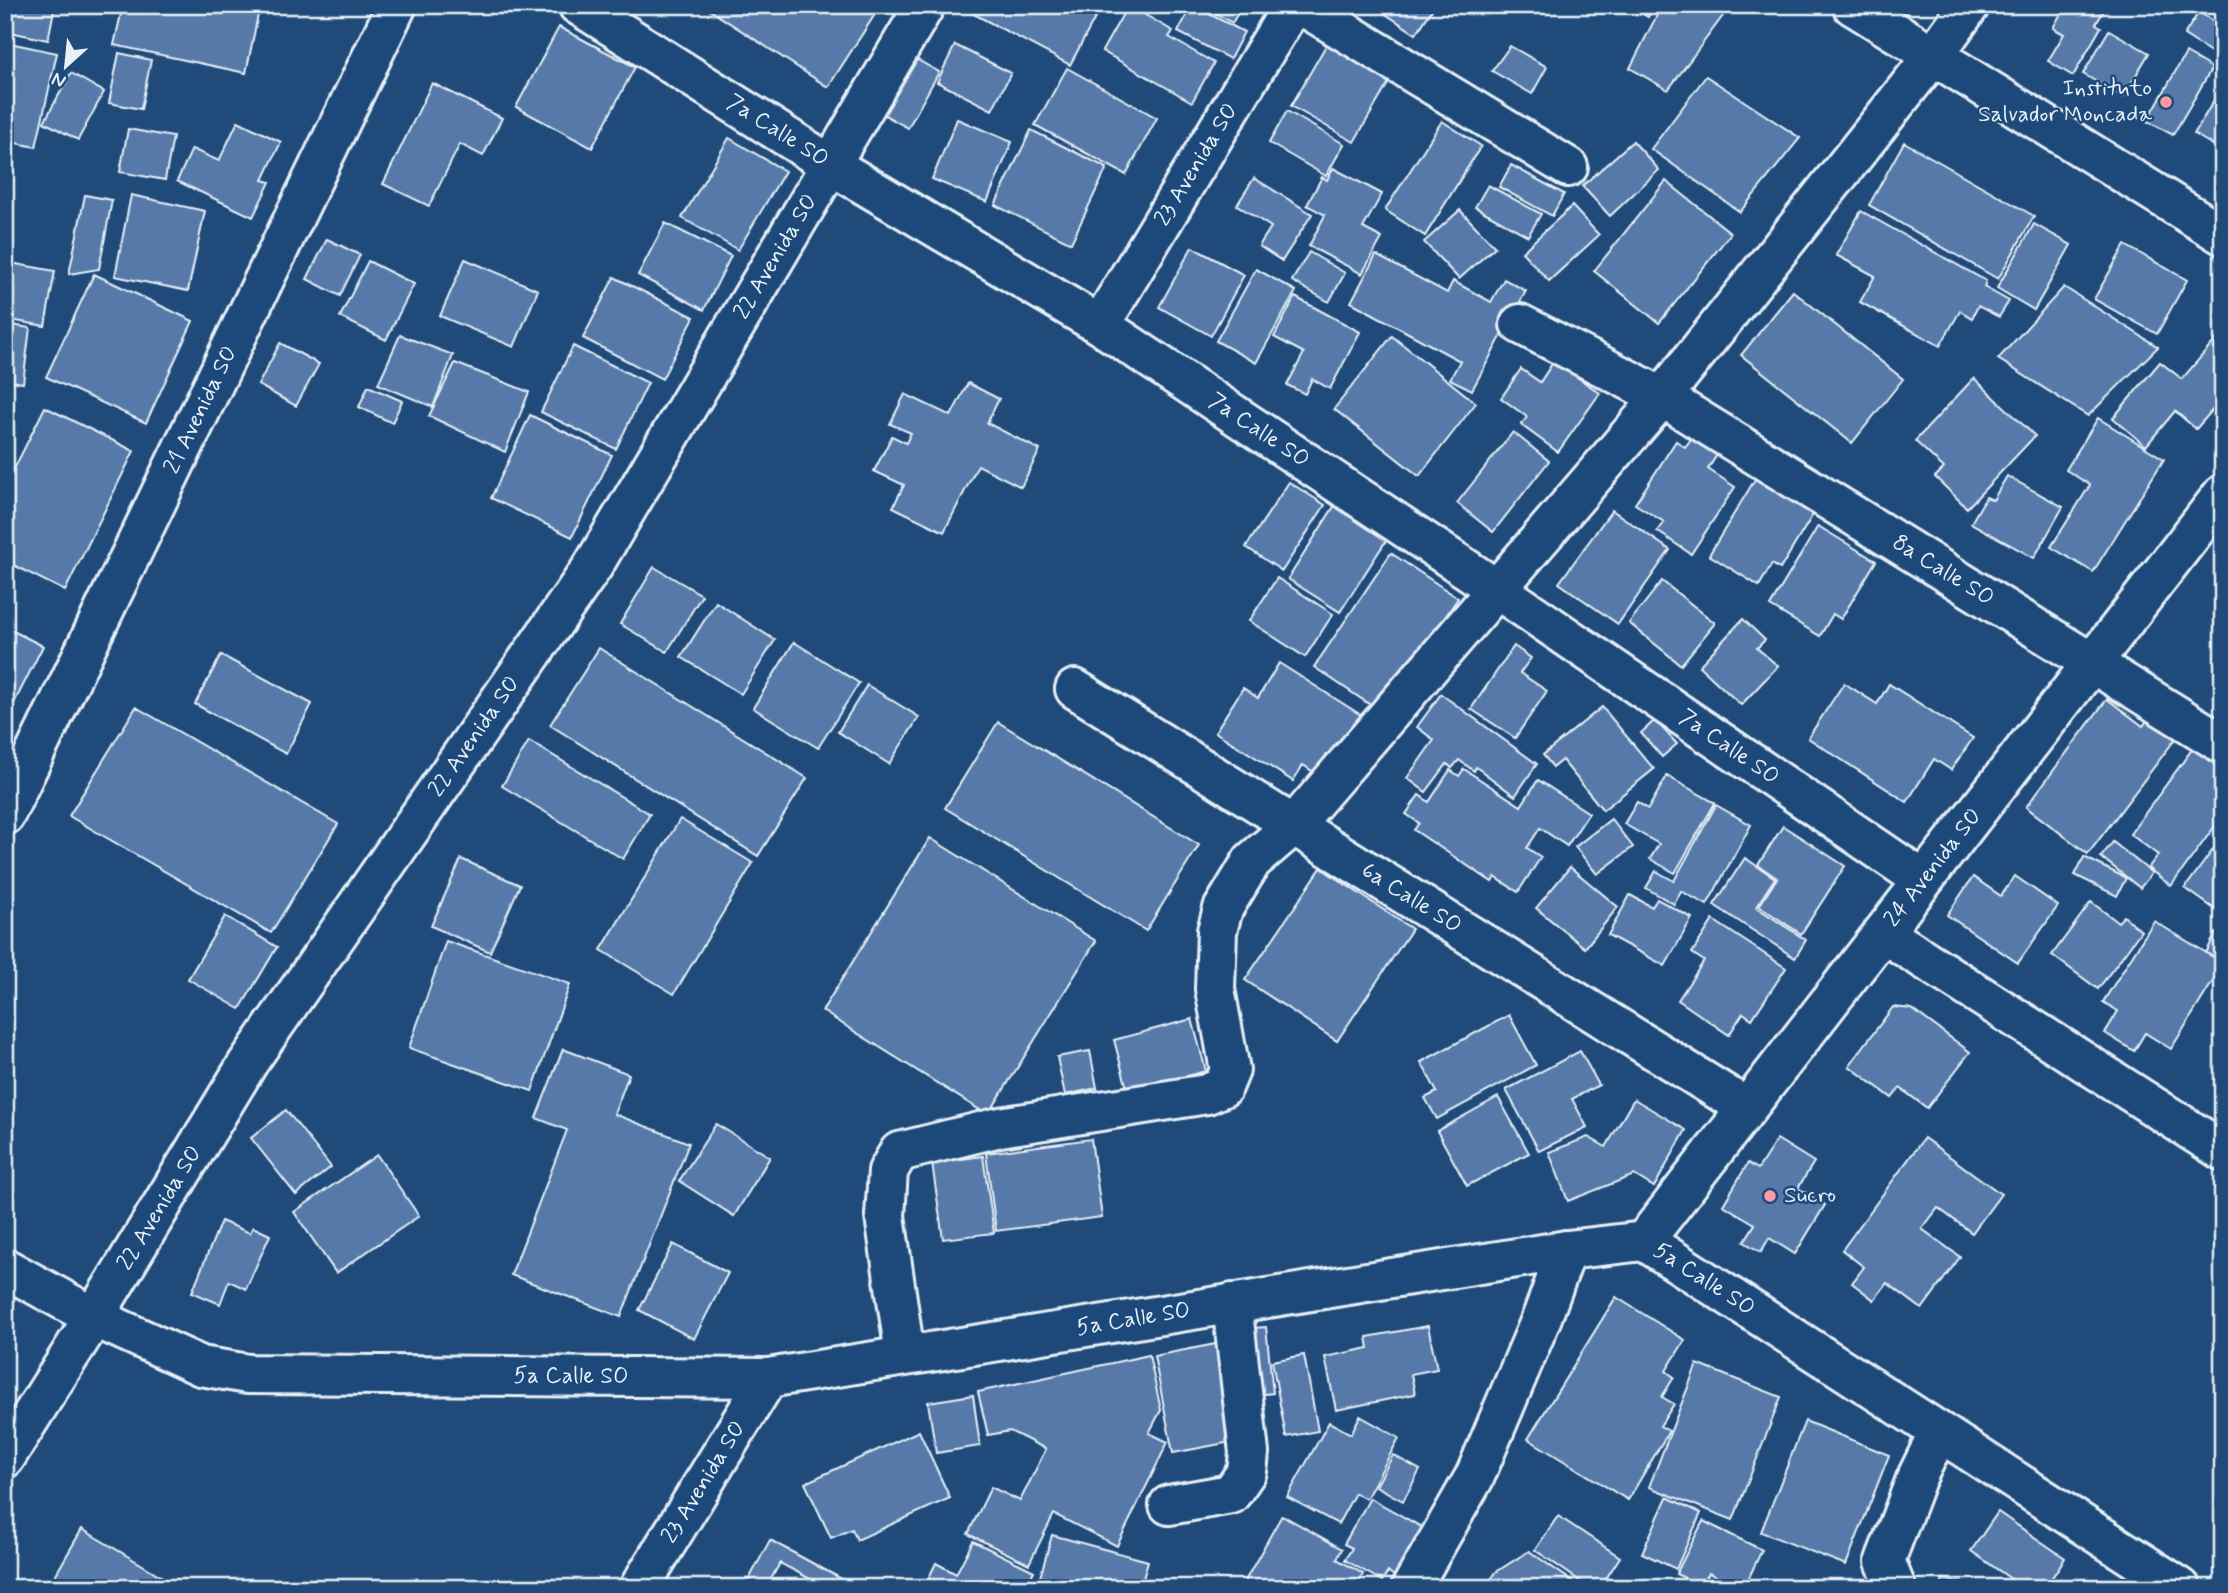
<svg xmlns="http://www.w3.org/2000/svg" width="2228" height="1593" viewBox="0 0 2228 1593" font-family="Mynerve,sans-serif">
<style>
.building{fill:#5679a9;stroke:#e8f1f8;stroke-width:2}
.lines{fill:none;stroke-linecap:round;stroke-linejoin:round}
.minor-casing{stroke:#e8f1f8;stroke-width:44}
.minor{stroke:#1f4a7a;stroke-width:38}
.poi-dot{fill:#ff9aa2;stroke:#1f4a7a;stroke-width:2.5}
.labels{text-anchor:middle;dominant-baseline:central;stroke-width:5;stroke-linejoin:round;paint-order:stroke}
.poi-label{font-size:23px;fill:#e8f1f8;stroke:#1f4a7a;text-anchor:end}
.street-label{font-size:23px;fill:#e8f1f8;stroke:#1f4a7a}
</style>
<rect width="100%" height="100%" fill="#1f4a7a"/>
<filter id="ink" filterUnits="userSpaceOnUse"><feTurbulence type="fractalNoise" baseFrequency=".0143" numOctaves="2"/><feDisplacementMap in="SourceGraphic" scale="14" xChannelSelector="R" yChannelSelector="G"/><feConvolveMatrix kernelMatrix="1 2 1 2 8 2 1 2 1" color-interpolation-filters="sRGB"/></filter>
<g filter="url(#ink)">
<g class="building">
<path d="M5,5H55L48,40L5,31Z"/>
<path d="M123,5H260L246,73L114,45Z"/>
<path d="M702,5H881L828,87Z"/>
<path d="M974,5H1102L1070,65L970,12Z"/>
<path d="M1128,5L1173,31L1169,37L1214,63L1192,102L1102,51Z"/>
<path d="M1192,5L1244,32L1230,59L1178,32Z"/>
<path d="M1202,5H1243L1232,23Z"/>
<path d="M1372,5H1435L1416,34Z"/>
<path d="M1629,5H1655L1648,17Z"/>
<path d="M1662,5H1722L1728,9L1668,90L1630,68Z"/>
<path d="M2058,5H2107L2096,24L2101,27L2073,76L2048,61L2064,34L2053,28L2064,8Z"/>
<path d="M2199,12L2223,28V41L2214,54L2184,35Z"/>
<path d="M559,27L635,67L592,148L516,107Z"/>
<path d="M2109,30L2149,53L2123,97L2083,74Z"/>
<path d="M1329,40L1392,77L1354,142L1291,106Z"/>
<path d="M5,42L57,53L36,147L5,141Z"/>
<path d="M955,45L1011,73L992,110L937,82Z"/>
<path d="M1510,46L1547,67L1532,94L1492,71Z"/>
<path d="M119,53L151,60L141,109L109,103Z"/>
<path d="M2186,53L2212,68L2173,135L2147,121Z"/>
<path d="M914,58L939,72L908,128L883,114Z"/>
<path d="M1067,68L1157,118L1126,175L1035,125Z"/>
<path d="M71,73L104,92L78,140L44,122Z"/>
<path d="M1706,76L1800,138L1740,212L1651,149Z"/>
<path d="M432,83L502,118L483,156L460,144L429,206L383,184Z"/>
<path d="M2223,85V151L2194,134Z"/>
<path d="M1287,111L1344,144L1326,176L1269,143Z"/>
<path d="M957,119L1012,142L987,202L932,179Z"/>
<path d="M238,121L281,142L263,180L270,182L253,217L177,181L192,149L219,161Z"/>
<path d="M1442,121L1481,146L1425,236L1385,210Z"/>
<path d="M128,129L173,137L165,180L120,172Z"/>
<path d="M1031,130L1107,168L1071,243L995,205Z"/>
<path d="M729,138L785,171L738,250L682,218Z"/>
<path d="M1633,141L1659,170L1610,216L1582,186Z"/>
<path d="M1904,142L2034,216L1998,279L1869,205Z"/>
<path d="M1511,165L1564,194L1552,216L1499,187Z"/>
<path d="M1333,168L1382,194L1363,228L1382,238L1362,274L1309,246L1325,215L1307,205L1322,177L1327,180Z"/>
<path d="M1254,178L1312,214L1282,261L1259,246L1271,227L1237,205Z"/>
<path d="M1666,181L1731,233L1659,323L1594,271Z"/>
<path d="M1488,185L1541,214L1528,236L1475,207Z"/>
<path d="M85,195L112,200L99,269L69,274Z"/>
<path d="M131,195L205,211L188,291L115,276Z"/>
<path d="M1572,206L1599,235L1549,281L1522,252Z"/>
<path d="M1460,210L1495,247L1459,279L1424,242Z"/>
<path d="M1861,211L1986,281L1984,287L2009,301L1999,317L1978,306L1972,318L1960,311L1940,346L1860,302L1875,276L1836,255Z"/>
<path d="M665,223L731,256L704,310L638,275Z"/>
<path d="M2034,224L2071,245L2034,310L1997,288Z"/>
<path d="M327,239L360,255L340,296L307,279Z"/>
<path d="M2125,245L2187,280L2157,334L2094,299Z"/>
<path d="M1192,247L1244,275L1211,336L1159,307Z"/>
<path d="M1309,252L1345,273L1329,302L1292,281Z"/>
<path d="M1376,255L1447,293L1453,281L1491,302L1504,279L1526,291L1472,390L1450,379L1460,361L1351,302Z"/>
<path d="M465,259L538,290L514,347L440,316Z"/>
<path d="M368,261L414,284L386,340L340,317Z"/>
<path d="M5,262L55,271L45,326L5,319Z"/>
<path d="M1256,269L1296,291L1256,363L1216,341Z"/>
<path d="M94,274L193,321L146,423L46,377Z"/>
<path d="M614,277L694,317L662,379L583,338Z"/>
<path d="M2064,287L2158,347L2088,416L1998,359Z"/>
<path d="M1793,291L1903,379L1852,443L1741,355Z"/>
<path d="M1295,297L1360,332L1330,389L1312,379L1305,394L1287,385L1304,353L1274,337Z"/>
<path d="M5,324L30,328L23,383L5,380Z"/>
<path d="M400,335L453,355L433,407L378,384Z"/>
<path d="M1392,336L1476,403L1419,476L1334,409Z"/>
<path d="M2219,336L2223,339V398L2196,429L2175,411L2146,446L2113,418L2160,362L2182,379Z"/>
<path d="M280,343L319,364L296,406L258,385Z"/>
<path d="M573,346L648,383L616,449L541,412Z"/>
<path d="M1554,361L1600,393L1558,452L1521,425L1527,417L1501,398L1521,369L1540,382Z"/>
<path d="M455,363L529,392L505,452L429,416Z"/>
<path d="M1974,378L2035,436L1967,508L1935,477L1944,468L1915,441Z"/>
<path d="M968,383L999,399L987,423L1040,450L1021,487L978,465L944,532L893,507L904,485L874,471L892,436L906,443L911,433L890,424L905,394L951,416Z"/>
<path d="M368,386L402,401L392,423L359,407Z"/>
<path d="M45,407L134,451L65,591L5,561V487Z"/>
<path d="M530,415L612,455L572,537L491,498Z"/>
<path d="M2098,418L2164,459L2093,572L2051,547L2090,485L2066,470Z"/>
<path d="M1513,432L1549,461L1493,532L1457,503Z"/>
<path d="M1695,434L1720,450L1708,469L1735,487L1691,554L1657,531L1664,522L1635,504L1676,441L1685,447Z"/>
<path d="M1757,476L1815,511L1780,569L1772,564L1759,586L1709,555Z"/>
<path d="M2007,476L2063,507L2034,558L1971,523L1986,497L1993,500Z"/>
<path d="M1289,482L1325,505L1282,571L1246,547Z"/>
<path d="M1335,505L1387,539L1340,612L1288,579Z"/>
<path d="M1612,510L1670,550L1618,624L1559,583Z"/>
<path d="M1818,526L1876,561L1841,619L1833,614L1820,636L1770,606Z"/>
<path d="M1391,553L1458,598L1381,712L1314,667Z"/>
<path d="M654,567L702,595L667,652L620,624Z"/>
<path d="M1277,578L1333,614L1305,657L1249,621Z"/>
<path d="M1662,581L1715,623L1681,665L1629,623Z"/>
<path d="M716,602L775,640L741,694L681,657Z"/>
<path d="M1743,619L1765,640L1757,648L1778,666L1741,705L1699,666Z"/>
<path d="M5,627L43,646L5,721Z"/>
<path d="M794,642L859,683L818,748L753,708Z"/>
<path d="M1514,646L1531,658L1520,673L1547,691L1515,738L1471,709Z"/>
<path d="M599,648L807,778L758,856L550,725Z"/>
<path d="M221,655L312,704L286,754L195,704Z"/>
<path d="M1279,663L1361,715L1321,777L1303,765L1293,781L1215,732L1243,688L1258,698Z"/>
<path d="M1844,683L1877,704L1889,684L1973,738L1951,770L1934,759L1907,802L1808,738Z"/>
<path d="M867,685L919,717L889,764L838,732Z"/>
<path d="M1441,694L1537,764L1515,796L1476,767L1474,771L1459,760L1452,768L1447,764L1426,792L1407,778L1434,740L1417,727Z"/>
<path d="M2107,699L2143,726L2149,718L2176,738L2088,854L2026,807Z"/>
<path d="M136,707L338,824L271,933L69,816Z"/>
<path d="M1602,707L1654,769L1603,810L1562,760L1553,767L1543,755Z"/>
<path d="M1655,720L1677,744L1662,757L1641,733Z"/>
<path d="M998,722L1199,845L1146,931L945,808Z"/>
<path d="M529,741L650,814L623,859L502,786Z"/>
<path d="M2193,748L2223,770V815L2171,886L2148,868L2158,855L2130,834Z"/>
<path d="M1464,769L1521,806L1538,780L1589,813L1567,846L1540,828L1527,848L1541,857L1518,892L1495,877L1492,882L1414,830L1419,823L1406,814L1419,795L1429,802L1450,770L1459,776Z"/>
<path d="M1667,776L1715,803L1675,873L1650,859L1659,844L1624,824L1637,802L1648,809Z"/>
<path d="M1716,805L1751,825L1707,905L1681,891L1674,904L1646,888L1656,871L1674,881Z"/>
<path d="M680,819L753,863L674,994L601,950Z"/>
<path d="M1611,819L1633,847L1597,874L1575,847Z"/>
<path d="M1783,826L1845,866L1801,934L1759,906L1777,878L1758,865Z"/>
<path d="M2223,836V915L2185,888Z"/>
<path d="M930,838L1096,941L988,1115L822,1011Z"/>
<path d="M2113,842L2152,873L2140,888L2101,857Z"/>
<path d="M2084,857L2126,878L2117,896L2075,875Z"/>
<path d="M1745,858L1775,878L1756,907L1806,940L1795,958L1714,905Z"/>
<path d="M461,859L520,885L490,952L431,926Z"/>
<path d="M1570,867L1618,907L1585,948L1536,908Z"/>
<path d="M1321,868L1412,929L1337,1041L1245,980Z"/>
<path d="M2015,876L2058,906L2018,963L1947,915L1973,877L2001,896Z"/>
<path d="M1630,895L1652,907L1657,899L1692,918L1665,966L1608,935Z"/>
<path d="M2091,902L2118,922L2124,916L2141,931L2098,989L2052,955Z"/>
<path d="M225,916L277,947L240,1009L188,979Z"/>
<path d="M1713,920L1786,968L1752,1019L1743,1013L1729,1035L1678,1000L1704,961L1692,953Z"/>
<path d="M2154,921L2223,963V965L2171,1049L2145,1033L2134,1051L2105,1033L2118,1011L2103,1002Z"/>
<path d="M2216,933L2223,937V961L2206,953Z"/>
<path d="M446,941L570,984L532,1091L409,1048Z"/>
<path d="M1893,1007L1912,1009L1970,1052L1927,1108L1900,1088L1892,1098L1849,1066Z"/>
<path d="M1509,1015L1536,1065L1437,1119L1425,1098L1437,1092L1421,1062Z"/>
<path d="M1192,1019L1206,1071L1128,1092L1114,1040Z"/>
<path d="M563,1049L629,1074L614,1114L689,1143L621,1317L511,1275L567,1130L536,1118Z"/>
<path d="M1090,1051L1097,1088L1065,1095L1057,1057Z"/>
<path d="M1580,1051L1599,1085L1572,1099L1587,1127L1539,1151L1506,1090Z"/>
<path d="M1498,1097L1529,1153L1467,1186L1437,1131Z"/>
<path d="M1634,1099L1686,1130L1654,1187L1634,1175L1568,1201L1549,1152L1588,1137L1606,1147Z"/>
<path d="M286,1110L331,1167L296,1195L251,1138Z"/>
<path d="M716,1124L770,1157L734,1216L679,1181Z"/>
<path d="M1924,1138L2001,1194L1972,1233L1938,1208L1922,1229L1960,1257L1922,1309L1887,1283L1874,1300L1852,1283L1864,1267L1842,1250Z"/>
<path d="M1091,1139L1102,1217L996,1231L986,1153Z"/>
<path d="M1777,1139L1814,1162L1798,1188L1825,1205L1795,1254L1769,1238L1761,1252L1744,1242L1755,1224L1723,1205L1748,1163L1758,1169Z"/>
<path d="M377,1155L419,1216L336,1273L294,1212Z"/>
<path d="M983,1156L994,1233L943,1239L932,1163Z"/>
<path d="M221,1221L250,1233L253,1227L270,1235L246,1289L229,1281L220,1304L192,1292Z"/>
<path d="M673,1244L728,1273L694,1339L639,1310Z"/>
<path d="M1616,1297L1685,1340L1666,1371L1674,1377L1662,1397L1674,1404L1660,1426L1669,1431L1628,1500L1528,1439Z"/>
<path d="M1428,1326L1437,1369L1411,1374L1415,1394L1336,1410L1325,1357L1369,1348L1367,1337Z"/>
<path d="M1266,1327L1273,1393L1248,1396L1241,1329Z"/>
<path d="M1231,1341L1241,1388L1221,1392L1231,1442L1173,1453L1154,1356Z"/>
<path d="M1149,1355L1161,1410L1149,1433L1168,1442L1117,1546L1054,1514L1029,1564L968,1534L991,1487L1020,1501L1046,1449L1010,1431L988,1435L978,1392Z"/>
<path d="M1304,1355L1318,1431L1286,1437L1272,1361Z"/>
<path d="M1697,1364L1781,1397L1733,1520L1649,1487Z"/>
<path d="M973,1395L980,1446L936,1453L928,1402Z"/>
<path d="M1360,1416L1399,1438L1366,1499L1355,1493L1338,1524L1287,1497L1329,1422L1351,1434Z"/>
<path d="M1805,1421L1889,1455L1846,1565L1761,1532Z"/>
<path d="M919,1431L950,1498L857,1540L852,1529L831,1538L805,1483Z"/>
<path d="M1393,1455L1420,1470L1403,1501L1376,1486Z"/>
<path d="M1667,1497L1701,1513L1676,1569L1642,1553Z"/>
<path d="M1370,1498L1432,1533L1405,1582L1388,1572L1382,1581L1345,1560L1352,1548L1344,1544Z"/>
<path d="M1998,1512L2065,1558L2045,1588H2024L1971,1551Z"/>
<path d="M1282,1515L1342,1549L1337,1559L1363,1574L1356,1588H1241Z"/>
<path d="M1558,1516L1620,1557L1600,1588H1590L1535,1550Z"/>
<path d="M1703,1521L1762,1550L1744,1588H1738L1709,1573L1702,1586L1676,1574Z"/>
<path d="M82,1529L181,1588H61L62,1586L52,1581Z"/>
<path d="M1052,1535L1148,1561L1143,1579L1173,1588H1037Z"/>
<path d="M770,1540L858,1588H810L814,1581L780,1563L766,1588H761L748,1581Z"/>
<path d="M973,1541L1034,1571L1025,1588H924L936,1563L956,1574Z"/>
<path d="M1529,1551L1582,1588H1485L1496,1572Z"/>
<path d="M1943,1579L1974,1585V1588H1941Z"/>
</g>
<g class="lines">
<g class="minor-casing">
<g id="minor">
<path id="s1" d="M578,5L831,165L1100,325L1495,588L1923,880"/>
<path d="M1301,5L1568,167"/>
<path d="M1852,5L2223,235"/>
<path id="s2" d="M1520,324L1662,397L2223,744"/>
<path id="s3" d="M1100,325L1293,5"/>
<path id="s4" d="M1075,689L1747,1108"/>
<path id="s5" d="M5,815L397,5"/>
<path d="M1883,933L2223,1151"/>
<path id="s6" d="M1644,1241L2223,494"/>
<path id="s7" d="M5,1268L94,1317L201,1366L248,1374L768,1378L1567,1250L1644,1241L2181,1588"/>
<path d="M905,1355L885,1216L888,1171L899,1152L1000,1127L1207,1094L1223,1087L1230,1070L1215,989L1217,931L1223,909L1252,861L1294,825L1662,397L1933,56L1970,5"/>
<path id="s8" d="M5,1458L94,1317L248,1063L593,566L925,5"/>
<path d="M1169,1505L1231,1494L1247,1471L1249,1453L1232,1303"/>
<path id="s9" d="M639,1588L768,1378"/>
<path d="M1411,1588L1475,1476L1542,1317L1567,1250"/>
<path d="M1896,1588L1885,1561L1916,1479L1939,1432"/>
</g>
</g>
<use href="#minor" class="minor"/>
</g>
</g>
<g class="poi-dot">
<circle cx="2166" cy="102" r="7"/>
<circle cx="1770" cy="1196" r="7"/>
</g>
<g class="labels">
<g class="poi-label">
<text x="2152" y="89">Instituto<tspan x="2152" dy="26">Salvador Moncada</tspan></text>
<text x="1784" y="1196" text-anchor="start">Sucro</text>
</g>
<g class="street-label">
<text stroke="none"><textPath href="#s1" startOffset="236">7a Calle SO</textPath></text>
<text stroke="none"><textPath href="#s3" startOffset="187">23 Avenida SO</textPath></text>
<text stroke="none"><textPath href="#s8" startOffset="1428">22 Avenida SO</textPath></text>
<text stroke="none"><textPath href="#s5" startOffset="450">21 Avenida SO</textPath></text>
<text stroke="none"><textPath href="#s1" startOffset="803">7a Calle SO</textPath></text>
<text stroke="none"><textPath href="#s2" startOffset="490">8a Calle SO</textPath></text>
<text stroke="none"><textPath href="#s8" startOffset="861">22 Avenida SO</textPath></text>
<text stroke="none"><textPath href="#s1" startOffset="1370">7a Calle SO</textPath></text>
<text stroke="none"><textPath href="#s6" startOffset="472">24 Avenida SO</textPath></text>
<text stroke="none"><textPath href="#s4" startOffset="396">6a Calle SO</textPath></text>
<text stroke="none"><textPath href="#s8" startOffset="294">22 Avenida SO</textPath></text>
<text stroke="none"><textPath href="#s7" startOffset="1745">5a Calle SO</textPath></text>
<text stroke="none"><textPath href="#s7" startOffset="1157">5a Calle SO</textPath></text>
<text stroke="none"><textPath href="#s7" startOffset="590">5a Calle SO</textPath></text>
<text stroke="none"><textPath href="#s9" startOffset="124">23 Avenida SO</textPath></text>
</g>
</g>
<rect width="2228" height="1593" fill="none" stroke="#1f4a7a" stroke-width="28"/>
<rect x="14" y="14" width="2200" height="1565" fill="none" stroke="#e8f1f8" stroke-width="2.5" filter="url(#ink)"/>
<g transform="translate(66 66) rotate(207)" stroke="#1f4a7a" stroke-width="5" paint-order="stroke">
<path d="M0-5L12 26L0 18L-12 26Z" fill="#e8f1f8"/>
<text y="-10" font-size="19" font-weight="bold" text-anchor="middle" fill="#e8f1f8">N</text>
</g>
</svg>
